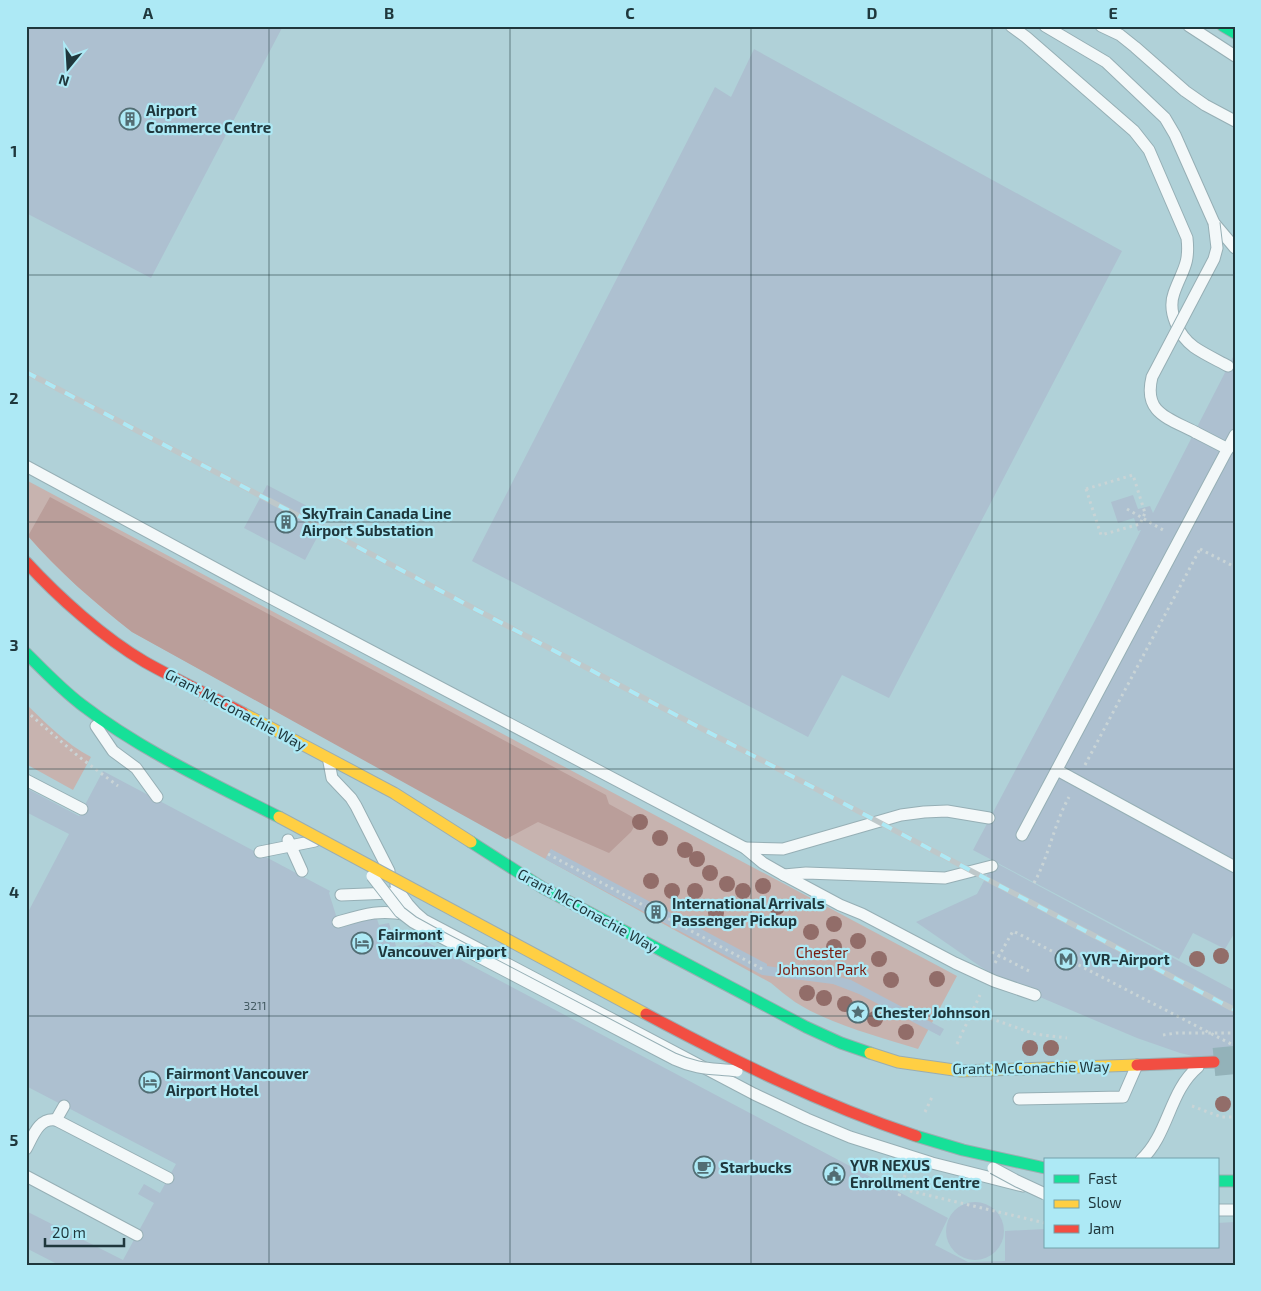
<svg xmlns="http://www.w3.org/2000/svg" width="1261" height="1291" viewBox="0 0 1261 1291" font-family="'Exo 2',sans-serif">
<style>
.green{fill:#c7b3af}
.forest{fill:#ba9e9a}
.building{fill:#adc0d0}
.lines{fill:none;stroke-linecap:round;stroke-linejoin:round}
.primary-tunnel{stroke:#93b2b9;stroke-width:28;stroke-dasharray:28 14;stroke-linecap:butt}
.lane-casing{stroke:#96afb5;stroke-width:13}
.fast-casing{stroke:#9badb1;stroke-width:13}
.slow-casing{stroke:#9badb1;stroke-width:13}
.jam-casing{stroke:#9badb1;stroke-width:13}
.path{stroke:#c9d4d6;stroke-width:3;stroke-dasharray:2.5 4;stroke-linecap:butt}
.lane{stroke:#f3f8f9;stroke-width:11}
.fast{stroke:#16e098;stroke-width:11}
.slow{stroke:#ffcf43;stroke-width:11}
.jam{stroke:#f24e42;stroke-width:11}
.rail-casing{stroke:#bec8ca;stroke-width:5.5}
.rail{stroke:#ade9f5;stroke-width:4;stroke-dasharray:11;stroke-linecap:butt}
.lane-bridge-casing{stroke:#96afb5;stroke-width:13;stroke-linecap:butt}
.fast-bridge-casing{stroke:#9badb1;stroke-width:13;stroke-linecap:butt}
.slow-bridge-casing{stroke:#9badb1;stroke-width:13;stroke-linecap:butt}
.jam-bridge-casing{stroke:#9badb1;stroke-width:13;stroke-linecap:butt}
.path-bridge{stroke:#c9d4d6;stroke-width:3;stroke-dasharray:2.5 4;stroke-linecap:butt}
.lane-bridge{stroke:#f3f8f9;stroke-width:11}
.fast-bridge{stroke:#16e098;stroke-width:11}
.slow-bridge{stroke:#ffcf43;stroke-width:11}
.jam-bridge{stroke:#f24e42;stroke-width:11}
.tree{fill:#926d69}
.grid{fill:none;stroke:#1f373c;stroke-width:1;stroke-opacity:0.55}
.labels{text-anchor:middle;dominant-baseline:central;stroke-width:4.5;stroke-linejoin:round;paint-order:stroke}
.number-label{font-size:12px;fill:#435a62}
.poi-label{font-size:15px;font-weight:bold;fill:#1f373c;stroke:#ade9f5;text-anchor:start}
.street-label{font-size:15px;fill:#1f373c;stroke:#ade9f5}
.park-label{font-size:15px;fill:#7a1c0f;stroke:#ade9f5}
.neatline{fill:none;stroke:#1f373c;stroke-width:2}
.grid-label{font-size:16px;text-anchor:middle;font-weight:bold;fill:#1f373c}
</style>
<rect width="100%" height="100%" fill="#b0d1d8"/>
<g class="green">
<path d="M26,480L957,976L918,1049C880,1037 829,1024 795,1002C787,996 779,990 771,983L132,632C94,602 58,571 26,534Z"/>
<path d="M26,704C46,723 66,744 91,757L73,790L26,764Z"/>
</g>
<path class="forest" d="M50,497L606,795L609,804L638,820L631,832L609,853L538,822L506,839L132,632C95,603 59,572 28,536Z"/>
<g class="building">
<path d="M26,26H283L151,278L26,213Z"/>
<path d="M754,49L1122,251L889,698L842,675L808,737L472,561L715,87L731,97Z"/>
<path d="M1235,353V932L1225,949L1193,933L1179,959L973,850L1100,611L1141,530L1138,531L1134,518L1118,523L1111,502L1133,495L1138,509L1150,506L1153,513Z"/>
<path d="M267,485L328,517L305,560L244,528Z"/>
<path d="M103,771L330,891L329,893L340,928L344,926L341,917L376,916L379,925L389,923L396,946L386,949L388,954L423,944L425,941L948,1218L935,1245L968,1262L1005,1261V1231L1045,1229V1247H1217V1223L1235,1222V1265H59L26,1248V1211L123,1260L154,1203L138,1194L144,1184L160,1193L176,1164L26,1086V916L69,834L26,812V788L79,816Z"/>
<path d="M551,849L767,964V966L793,970L822,972L851,980L944,1029L940,1036L859,994L833,984L762,975L545,859Z"/>
<path d="M994,862L1235,991V1066L1180,1053L1137,1038L1035,995L1001,979L981,967L916,922L977,894Z"/>
<circle cx="975" cy="1231" r="29"/>
</g>
<g class="lines">
<path class="primary-tunnel" d="M1214,1062L1235,1060"/>
<g class="lane-casing">
<g id="lane">
<path d="M1011,26L1026,37L1134,131L1149,150L1187,238C1190,265 1182,270 1174,293C1167,312 1179,336 1194,347C1204,354 1217,360 1228,366"/>
<path d="M1045,26L1106,62L1165,118L1175,135L1214,223L1235,248"/>
<path d="M1101,26L1120,35L1135,47L1185,91L1205,105L1235,121"/>
<path d="M1189,26L1235,56"/>
<path d="M1195,432L1228,449"/>
<path d="M26,466L248,586L745,848L763,863L784,875L840,905L862,914L955,963L994,981L1035,995"/>
<path d="M96,726L113,751L136,768L157,797"/>
<path d="M329,762L332,778L351,798L356,806L389,871"/>
<path d="M1057,770L1235,867"/>
<path d="M26,780L82,809"/>
<path d="M1022,835L1235,435"/>
<path d="M288,840L302,871"/>
<path d="M745,848L783,849L901,815L924,812L947,811L989,818"/>
<path d="M260,852L315,841"/>
<path d="M784,875L806,873L945,878L992,866"/>
<path d="M396,885C403,900 411,910 424,920L754,1094L807,1119L850,1137L932,1163L1023,1186"/>
<path d="M341,895L392,893"/>
<path d="M338,922C365,914 380,909 408,915"/>
<path d="M1019,1099L1123,1097L1137,1065"/>
<path d="M56,1120L64,1106"/>
<path d="M26,1149C33,1136 39,1117 56,1120L168,1178"/>
<path d="M1141,1160C1169,1134 1169,1091 1198,1067"/>
<path d="M26,1176L137,1235"/>
<path d="M1217,1210H1235"/>
</g>
</g>
<g class="fast-casing">
<g id="fast">
<path d="M1223,26L1235,33"/>
<path d="M26,653C44,671 62,690 82,705C142,751 212,783 279,817"/>
<path d="M471,842L543,888L806,1027L841,1043L870,1053"/>
<path d="M1217,1181H1235"/>
</g>
</g>
<g class="slow-casing">
<g id="slow">
<path d="M243,713L394,793L471,842"/>
<path d="M870,1053L898,1062L961,1071L1137,1065"/>
</g>
</g>
<g class="jam-casing">
<g id="jam">
<path d="M26,562C58,597 104,638 145,662C177,680 211,696 243,713"/>
<path d="M1137,1065L1214,1062"/>
</g>
</g>
<g class="path">
<path d="M1086,489L1133,475L1145,513"/>
<path d="M1127,509L1163,530"/>
<path d="M1200,549L1235,567"/>
<path d="M26,711L78,756L118,786"/>
<path d="M1085,765L1200,549"/>
<path d="M548,854L764,970"/>
<path d="M1034,883C1049,856 1054,824 1069,797"/>
<path d="M992,952L1031,972"/>
<path d="M972,1012L1035,1034L1067,1038"/>
<path d="M1163,1035L1176,1033H1235"/>
<path d="M957,1044L980,995"/>
<path d="M1192,1106L1221,1117H1235"/>
<path d="M925,1112L933,1095"/>
<path d="M910,1191L1045,1223"/>
<path d="M899,1196L905,1175"/>
</g>
<use href="#lane" class="lane"/>
<use href="#fast" class="fast"/>
<use href="#slow" class="slow"/>
<use href="#jam" class="jam"/>
<g class="rail-casing">
<path id="rail" d="M26,372L1235,1010"/>
</g>
<use href="#rail" class="rail"/>
<g class="lane-bridge-casing">
<g id="lane-bridge">
<path d="M1195,432C1168,418 1143,413 1152,377L1214,259L1217,248L1214,223"/>
<path d="M372,876L400,912L413,922L433,933L674,1059C698,1070 712,1068 737,1071"/>
<path d="M993,1168L1017,1181L1045,1194"/>
</g>
</g>
<g class="fast-bridge-casing">
<path id="fast-bridge" d="M916,1136L963,1150L1045,1168"/>
</g>
<g class="slow-bridge-casing">
<path id="slow-bridge" d="M279,817L646,1014"/>
</g>
<g class="jam-bridge-casing">
<path id="jam-bridge" d="M646,1014C734,1061 821,1104 916,1136"/>
</g>
<g class="path-bridge">
<path d="M1086,489L1101,535L1140,524L1145,513"/>
<path d="M995,963L1013,931L1235,1046"/>
</g>
<use href="#lane-bridge" class="lane-bridge"/>
<use href="#fast-bridge" class="fast-bridge"/>
<use href="#slow-bridge" class="slow-bridge"/>
<use href="#jam-bridge" class="jam-bridge"/>
</g>
<g class="tree">
<circle cx="640" cy="822" r="8"/>
<circle cx="660" cy="838" r="8"/>
<circle cx="685" cy="850" r="8"/>
<circle cx="697" cy="859" r="8"/>
<circle cx="710" cy="873" r="8"/>
<circle cx="651" cy="881" r="8"/>
<circle cx="727" cy="884" r="8"/>
<circle cx="763" cy="886" r="8"/>
<circle cx="672" cy="891" r="8"/>
<circle cx="695" cy="891" r="8"/>
<circle cx="743" cy="891" r="8"/>
<circle cx="777" cy="907" r="8"/>
<circle cx="716" cy="913" r="8"/>
<circle cx="834" cy="924" r="8"/>
<circle cx="811" cy="932" r="8"/>
<circle cx="858" cy="941" r="8"/>
<circle cx="834" cy="947" r="8"/>
<circle cx="1221" cy="956" r="8"/>
<circle cx="879" cy="959" r="8"/>
<circle cx="1197" cy="959" r="8"/>
<circle cx="937" cy="979" r="8"/>
<circle cx="891" cy="980" r="8"/>
<circle cx="807" cy="993" r="8"/>
<circle cx="824" cy="998" r="8"/>
<circle cx="845" cy="1004" r="8"/>
<circle cx="875" cy="1019" r="8"/>
<circle cx="906" cy="1032" r="8"/>
<circle cx="1030" cy="1048" r="8"/>
<circle cx="1051" cy="1048" r="8"/>
<circle cx="1223" cy="1104" r="8"/>
</g>
<path class="grid" d="M269,26V1265M510,26V1265M751,26V1265M992,26V1265M26,275H1235M26,522H1235M26,769H1235M26,1016H1235"/>
<defs>
<g id="building-ring" transform="scale(1.125)"><circle r="9.5" fill="#ade9f5" stroke="#526d73" stroke-width="1.5"/><path d="M-4-6H4V6H1V3H-1V6H-4ZM-2.5-4.3h1.7v1.8h-1.7ZM.8-4.3h1.7v1.8H.8ZM-2.5-1h1.7V.8h-1.7ZM.8-1h1.7V.8H.8Z" fill="#526d73"/></g>
<g id="hotel-ring" transform="scale(1.125)"><circle r="9.5" fill="#ade9f5" stroke="#526d73" stroke-width="1.5"/><path d="M-6-4.5h1.5V1H6V5H4.5V3h-9V5H-6ZM-4 0a1.8 1.8 0 1 1 3.6 0ZM.5 0V-2.5h3Q6-2.5 6 0Z" fill="#526d73"/></g>
<g id="metro-ring" transform="scale(1.125)"><circle r="9.5" fill="#ade9f5" stroke="#526d73" stroke-width="1.5"/><path d="M-5.5 5V-5H-3L0 0L3-5H5.5V5H3V-.5L0 4L-3-.5V5Z" fill="#526d73"/></g>
<g id="sight-ring" transform="scale(1.125)"><circle r="9.5" fill="#ade9f5" stroke="#526d73" stroke-width="1.5"/><path d="M0-6L1.8-2.2L6-1.7L2.9 1.2L3.7 5.4L0 3.3L-3.7 5.4L-2.9 1.2L-6-1.7L-1.8-2.2Z" fill="#526d73"/></g>
<g id="cafe-ring" transform="scale(1.125)"><circle r="9.5" fill="#ade9f5" stroke="#526d73" stroke-width="1.5"/><path d="M-5.5-4.5H6V0H3Q3 3.5 0 3.5H-2.5Q-5.5 3.5-5.5 0ZM3-3.2v2h1.7v-2ZM-6 4.5H4V6H-6Z" fill="#526d73"/></g>
<g id="civic-ring" transform="scale(1.125)"><circle r="9.5" fill="#ade9f5" stroke="#526d73" stroke-width="1.5"/><path d="M-.6-6.5H3V-4.5H.6V-3L4-1V1h2V6H-6V1h2V-1L-.6-3ZM-1.2 2.5V6h2.4V2.5Z" fill="#526d73"/></g>
</defs>
<g fill-rule="evenodd">
<use href="#building-ring" x="130" y="119"/>
<use href="#building-ring" x="286" y="522"/>
<use href="#building-ring" x="656" y="912"/>
<use href="#hotel-ring" x="362" y="943"/>
<use href="#metro-ring" x="1066" y="959"/>
<use href="#sight-ring" x="858" y="1012"/>
<use href="#hotel-ring" x="150" y="1082"/>
<use href="#cafe-ring" x="704" y="1167"/>
<use href="#civic-ring" x="834" y="1174"/>
</g>
<g class="labels">
<g class="number-label">
<text x="255" y="1005">3211</text>
</g>
<g class="poi-label">
<text x="146" y="110">Airport<tspan x="146" dy="17">Commerce Centre</tspan></text>
<text x="302" y="513">SkyTrain Canada Line<tspan x="302" dy="17">Airport Substation</tspan></text>
<text x="672" y="903">International Arrivals<tspan x="672" dy="17">Passenger Pickup</tspan></text>
<text x="378" y="934">Fairmont<tspan x="378" dy="17">Vancouver Airport</tspan></text>
<text x="1082" y="959">YVR–Airport</text>
<text x="874" y="1012">Chester Johnson</text>
<text x="166" y="1073">Fairmont Vancouver<tspan x="166" dy="17">Airport Hotel</tspan></text>
<text x="850" y="1165">YVR NEXUS<tspan x="850" dy="17">Enrollment Centre</tspan></text>
<text x="720" y="1167">Starbucks</text>
</g>
<g class="street-label">
<text transform="translate(236 709) rotate(28)">Grant McConachie Way</text>
<text transform="translate(588 910) rotate(29)">Grant McConachie Way</text>
<text transform="translate(1031 1067) rotate(-1)">Grant McConachie Way</text>
</g>
<g class="park-label">
<text x="822" y="952">Chester<tspan x="822" dy="17">Johnson Park</tspan></text>
</g>
</g>
<rect width="1261" height="1291" fill="none" stroke="#ade9f5" stroke-width="55"/>
<rect x="1044" y="1158" width="175" height="90" fill="#ade9f5" stroke="#74a2ab"/>
<rect x="1054" y="1175" width="25" height="8" fill="#16e098" stroke="#74a2ab"/>
<text x="1088" y="1184" font-size="15" fill="#1f373c">Fast</text>
<rect x="1054" y="1200" width="25" height="8" fill="#ffcf43" stroke="#74a2ab"/>
<text x="1088" y="1208" font-size="15" fill="#1f373c">Slow</text>
<rect x="1054" y="1225" width="25" height="8" fill="#f24e42" stroke="#74a2ab"/>
<text x="1088" y="1234" font-size="15" fill="#1f373c">Jam</text>
<g transform="translate(68 68) rotate(198)" stroke="#ade9f5" stroke-width="4" paint-order="stroke">
<path d="M0-4L9 19L0 12L-9 19Z" fill="#1f373c"/>
<text y="-8" font-size="14" font-weight="bold" text-anchor="middle" fill="#1f373c">N</text>
</g>
<path d="M45 1238v8h79v-8" fill="none" stroke="#1f373c" stroke-width="2.5"/>
<text x="52" y="1238" font-size="15" fill="#1f373c" stroke="#ade9f5" stroke-width="4" paint-order="stroke">20 m</text>
<rect x="28" y="28" width="1206" height="1236" class="neatline"/>
<g class="grid-label">
<text x="148" y="19">A</text>
<text x="389" y="19">B</text>
<text x="630" y="19">C</text>
<text x="872" y="19">D</text>
<text x="1113" y="19">E</text>
<text x="14" y="157">1</text>
<text x="14" y="404">2</text>
<text x="14" y="651">3</text>
<text x="14" y="898">4</text>
<text x="14" y="1146">5</text>
</g>
</svg>
